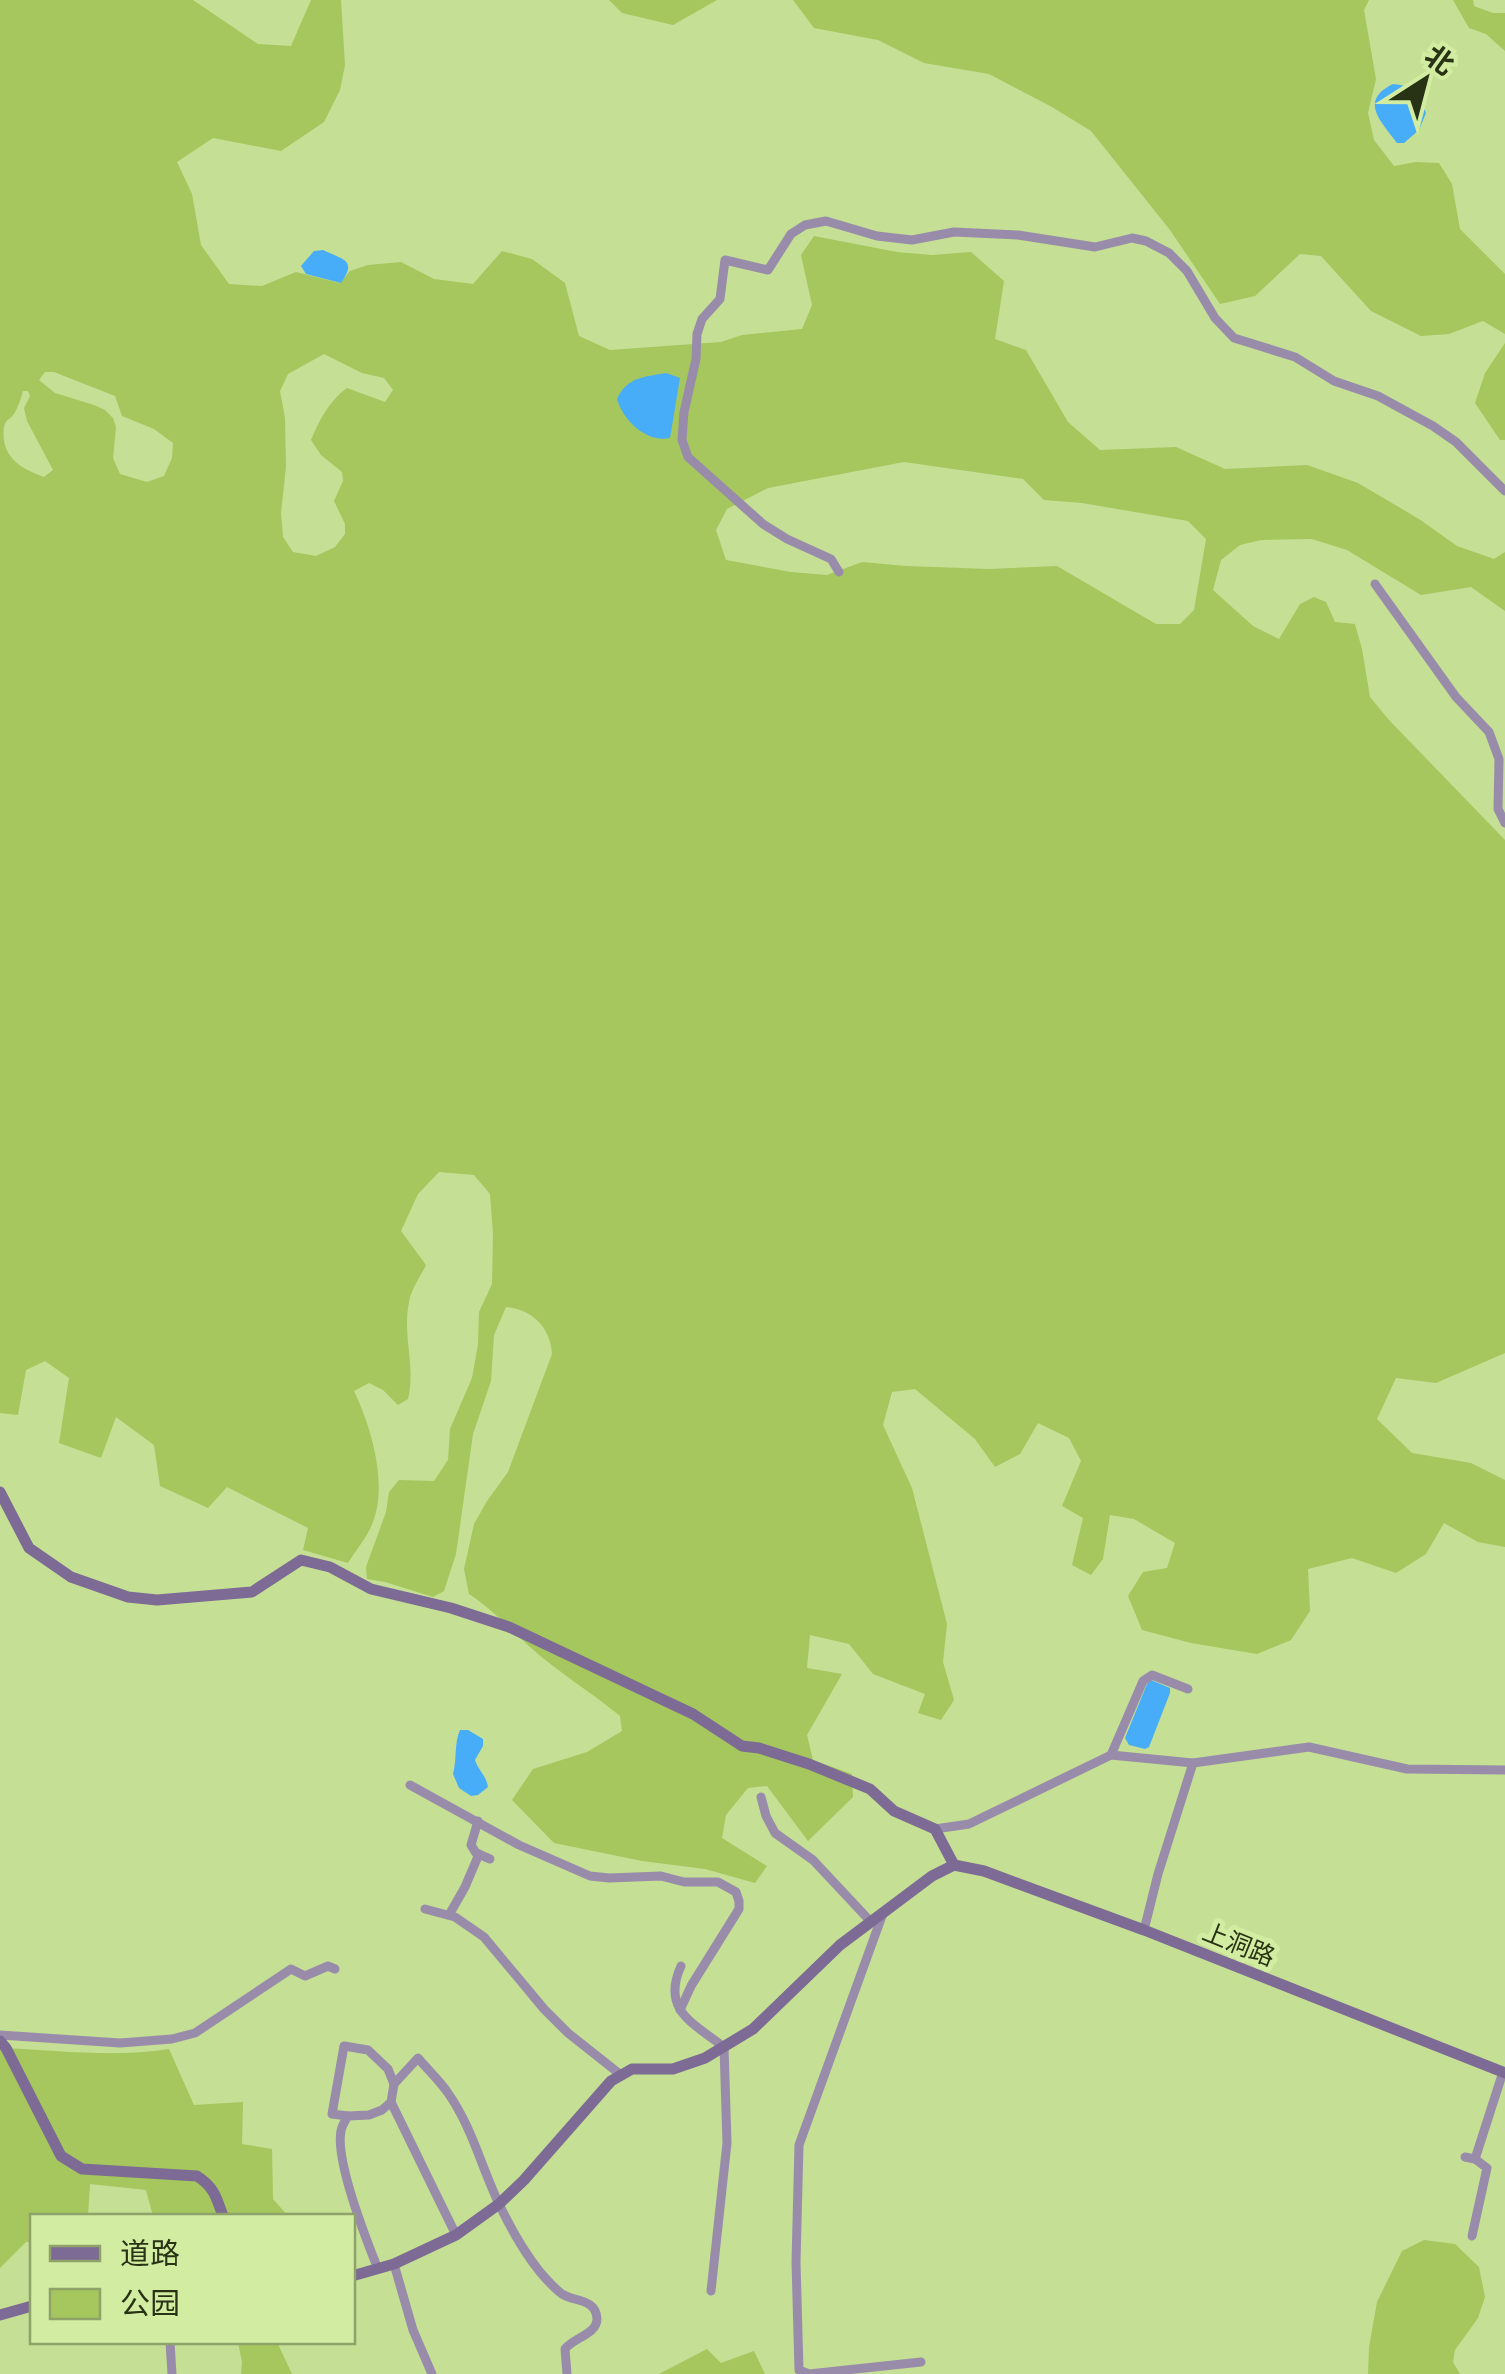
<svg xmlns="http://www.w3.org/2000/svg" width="1505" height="2374" viewBox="0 0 1505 2374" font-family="Helvetica,'Noto Sans SC',sans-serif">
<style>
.green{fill:#a5c75d;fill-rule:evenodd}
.water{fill:#48adf8}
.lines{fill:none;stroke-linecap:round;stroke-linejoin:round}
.street{stroke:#998caa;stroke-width:9}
.secondary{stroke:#7d6a95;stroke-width:11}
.labels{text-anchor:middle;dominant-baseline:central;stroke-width:10;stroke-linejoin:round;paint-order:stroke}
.street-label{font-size:25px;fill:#283214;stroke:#d2eda2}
</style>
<rect width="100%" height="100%" fill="#c5df95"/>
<g class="green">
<path d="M0,0H193L258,44L291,46L311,0H341L345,65L340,90L324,122L281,151L213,138L177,162L192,194L201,245L229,284L262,286L296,272L340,283L350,271L368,265L401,262L434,279L473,284L502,251L532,259L565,283L579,336L610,350L721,342L742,335L802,329L812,305L801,255L814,236L897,252L932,255L971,252L1004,281L995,339L1026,350L1068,422L1100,450L1176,447L1225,469L1307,465L1358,483L1419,519L1457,546L1494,559L1505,552V611L1471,587L1421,595L1347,550L1312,539L1261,540L1240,545L1221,560L1213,590L1253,626L1279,639L1300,604L1314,597L1326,602L1335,622L1355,624L1362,649L1370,697L1389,720L1505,840V1353L1436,1383L1396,1378L1377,1419L1412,1453L1471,1463L1505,1480V1547L1478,1542L1444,1523L1426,1554L1396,1573L1352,1558L1308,1569L1310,1611L1291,1640L1257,1654L1191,1643L1142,1630L1128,1596L1143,1572L1167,1568L1175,1543L1134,1519L1110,1515L1103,1559L1091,1575L1072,1565L1083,1518L1062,1506L1081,1461L1069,1438L1038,1423L1020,1454L995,1467L975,1439L915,1389L892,1392L883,1425L912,1488L947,1624L943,1662L954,1700L941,1720L918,1713L925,1694L873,1674L849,1644L810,1635L807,1668L842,1674L807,1735L813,1760L852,1774L853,1797L808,1841L767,1786L748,1788L726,1815L722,1838L767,1866L755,1883L705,1869L642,1861L554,1843L512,1800L533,1769L587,1752L622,1731L620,1716C591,1692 558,1672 530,1647C510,1629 492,1609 469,1594L464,1569L474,1524L487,1501L508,1472L552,1354C551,1329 533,1309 506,1307L494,1335L491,1381L473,1434L456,1554L444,1591L433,1597L385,1582L367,1579L366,1567L386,1512L389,1492L399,1480L434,1481L448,1460L450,1429L472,1378L478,1344L479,1312L492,1284L493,1234L490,1194L474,1175L439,1172L418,1194L401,1231L426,1265C420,1277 411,1290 409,1302C402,1336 416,1365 408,1399L398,1405L383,1390L369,1383L354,1391C371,1427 388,1483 373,1522C368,1536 356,1550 348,1563L303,1550L308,1528L227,1487L208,1508L160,1486L154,1445L116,1417L101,1458L59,1443L69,1378L45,1361L26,1370L18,1415L0,1413ZM324,354L362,373L384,378L393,390L385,402L347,388C329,401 320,419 311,440L321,455L342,472L343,481L334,501L345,524V534L335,547L316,556L293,552L283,537L281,513L286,467L285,418L280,391L288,374ZM45,372H54L115,396L122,416L154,429L173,443L172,458L164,476L147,482L120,474L113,458L116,427L113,418L105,410L94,405L55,393L39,380ZM23,391H28L30,396L24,408L27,421L53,470L44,477C21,469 0,457 4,427C7,417 8,422 14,414C18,407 21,399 23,391ZM904,462L1023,479L1044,500L1082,503L1188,521L1206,539L1194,610L1180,624H1156L1057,566L989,569L906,566L862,562L827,575L791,572L726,560L716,530L727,509L768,488Z"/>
<path d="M609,0H717L673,25L622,13Z"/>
<path d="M793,0H1369L1364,10L1376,79L1368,113L1374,140L1394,166L1416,162L1439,163L1452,184L1460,229L1505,274V334L1483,321L1449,334L1421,336L1371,311L1321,256L1300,254L1255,296L1220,304L1170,230L1091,131L1052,107L989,74L924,63L878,40L814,28Z"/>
<path d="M1453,0H1473L1474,6L1493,13H1505V51L1486,34L1469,28Z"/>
<path d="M1505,343V440H1500L1475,403L1485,373Z"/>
<path d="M0,2048C56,2050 113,2058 169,2049L194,2105L243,2102L242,2144L272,2149L273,2199L288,2216H153L146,2190L90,2184L88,2216H32V2242H26L0,2268Z"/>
<path d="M1424,2240L1455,2244L1479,2267L1485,2297L1478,2318L1455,2350L1453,2362L1460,2374H1368L1369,2347L1377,2302L1402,2251Z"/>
<path d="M238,2342H277L292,2374H241L242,2362Z"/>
<path d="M707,2349L721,2363L754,2351L765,2374H659Z"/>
</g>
<g class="water">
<path d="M1393,84C1416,86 1418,94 1426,113L1419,130L1404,143H1397C1382,122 1358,101 1393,84Z"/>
<path d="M323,250C344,260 357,260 341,283L306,274L301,266L314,251Z"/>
<path d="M666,373L680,378L670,438C646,443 623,420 617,399C627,377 644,377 666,373Z"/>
<path d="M1151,1680L1170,1688V1693L1149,1747L1145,1749L1129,1745L1125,1738L1147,1684Z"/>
<path d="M460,1730H468L483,1739V1746L475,1760C478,1770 486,1775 488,1787L478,1795L471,1796L459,1788L453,1774C457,1759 454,1743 460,1730Z"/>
</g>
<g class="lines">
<g class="street">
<path d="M839,572L831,559L787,539L763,524L688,457L682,440L684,412L696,359L697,334L702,319L720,299L725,260L768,270L791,234L805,225L826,221L877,236L912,240L954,232L1018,235L1095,247L1132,238L1146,241L1169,253L1187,271L1215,318L1234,338L1295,357L1334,381L1378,396L1433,426L1456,442L1505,491"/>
<path d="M1375,584L1456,697L1489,732L1499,759L1498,809L1505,823"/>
<path d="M1111,1755L1143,1681L1152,1675L1188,1689"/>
<path d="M410,1785L519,1845L590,1876L609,1878L661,1876L684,1882H718L736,1892L739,1901V1909L691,1986L680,2010"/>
<path d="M761,1797L766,1816L775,1833L813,1860L871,1922"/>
<path d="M478,1821L471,1845L476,1853L490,1859"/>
<path d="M935,1829L969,1824L1111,1755L1193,1763L1309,1747L1407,1769L1505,1770"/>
<path d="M425,1909L455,1917L484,1937L544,2009L568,2033L621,2075"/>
<path d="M449,1915L465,1887L479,1854"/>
<path d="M882,1916L799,2145L796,2262L799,2370L809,2374L921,2362"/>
<path d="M1144,1930L1158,1874L1193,1763"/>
<path d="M681,1966C661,2010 693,2023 724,2047L727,2143L711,2291"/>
<path d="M0,2035L120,2043L172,2039L195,2033L291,1969L305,1976L328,1966L335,1969"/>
<path d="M391,2102L456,2235"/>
<path d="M348,2116L332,2114L344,2046L368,2050L388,2069L394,2084"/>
<path d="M1465,2157L1475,2159L1487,2168L1472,2236"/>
<path d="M1475,2159L1503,2072"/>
<path d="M394,2264L413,2330L432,2374"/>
<path d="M378,2269C366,2239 335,2161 341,2131C342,2125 345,2121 348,2116L369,2115L382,2110L391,2102L394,2084L418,2058C428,2070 440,2081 448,2093C472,2127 482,2169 500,2206C511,2229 524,2252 540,2272C546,2279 554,2288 562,2294C574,2302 596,2298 597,2319C597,2334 573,2338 565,2349L567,2374"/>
<path d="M170,2342L172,2374"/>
</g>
<g class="secondary">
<path d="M0,1492L29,1548L71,1577L128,1597L157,1600L252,1592L301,1560L330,1567L371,1589L451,1608L509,1627L693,1714L742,1746L759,1748L809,1764L870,1789L894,1811L935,1829L954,1865"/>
<path d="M954,1865L984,1871L1144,1930L1505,2073"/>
<path d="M0,2041L6,2048L61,2156L82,2169L197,2176C215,2188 216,2197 223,2216"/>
<path d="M352,2276L394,2264L456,2235L499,2204L524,2180L611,2081L632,2069H673L705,2058L753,2029L840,1945L932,1876L954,1865"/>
<path d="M0,2315L32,2306"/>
</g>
</g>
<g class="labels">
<g class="street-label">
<text transform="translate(1239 1944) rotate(22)">上洞路</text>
</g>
</g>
<rect x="30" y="2214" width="325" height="130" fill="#d2eda2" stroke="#8ea269" stroke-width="2.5"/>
<rect x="50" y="2246" width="50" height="15" fill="#7d6a95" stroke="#8ea269" stroke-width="2.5"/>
<text x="120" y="2264" font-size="30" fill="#283214">道路</text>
<rect x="50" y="2289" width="50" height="30" fill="#a5c75d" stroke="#8ea269" stroke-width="2.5"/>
<text x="120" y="2314" font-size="30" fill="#283214">公园</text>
<g transform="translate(1425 80) rotate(36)" stroke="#d2eda2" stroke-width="8" paint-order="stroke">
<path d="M0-8L18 38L0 25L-18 38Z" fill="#283214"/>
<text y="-15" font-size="28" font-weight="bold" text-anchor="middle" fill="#283214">北</text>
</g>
</svg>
